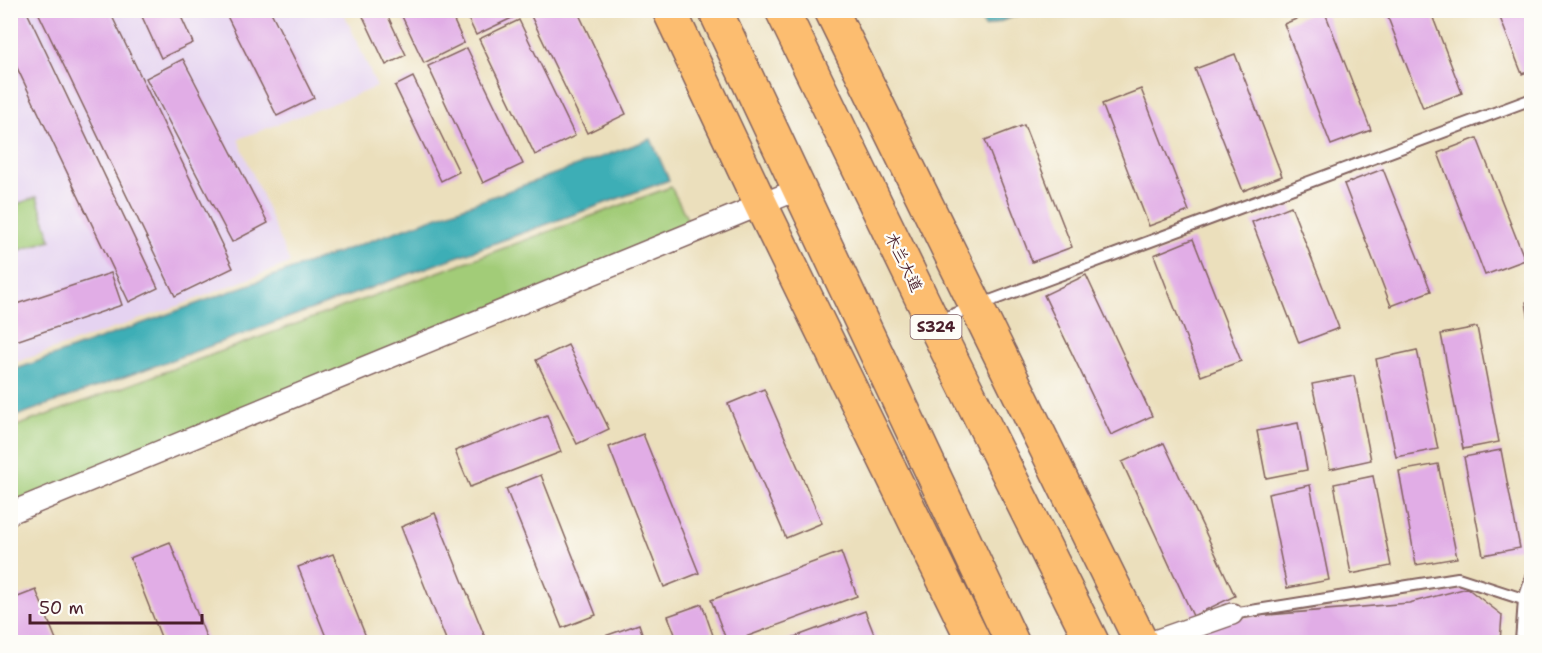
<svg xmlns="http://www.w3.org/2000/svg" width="1542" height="653" viewBox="0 0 1542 653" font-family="'Shantell Sans','LXGW WenKai TC',sans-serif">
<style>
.built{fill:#e5d3f1}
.green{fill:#a2cc78;stroke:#767652;stroke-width:1.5}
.water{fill:#3daeb6;stroke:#446670;stroke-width:1.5}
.building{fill:#e1ade6}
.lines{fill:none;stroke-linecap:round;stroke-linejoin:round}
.service-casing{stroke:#82625e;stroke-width:14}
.minor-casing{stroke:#82625e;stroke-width:24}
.primary-casing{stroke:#82625e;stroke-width:36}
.service{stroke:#fff;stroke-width:10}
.minor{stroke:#fff;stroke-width:21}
.primary{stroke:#fcbd6f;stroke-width:33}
.labels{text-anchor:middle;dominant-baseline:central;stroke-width:4.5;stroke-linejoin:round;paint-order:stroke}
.shield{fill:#fdfcf7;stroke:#806168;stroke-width:1.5}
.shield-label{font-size:15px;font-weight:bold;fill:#4a1f2b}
.street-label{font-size:16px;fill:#4a1f2b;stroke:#fdfcf7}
</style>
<rect width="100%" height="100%" fill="#fdfcf7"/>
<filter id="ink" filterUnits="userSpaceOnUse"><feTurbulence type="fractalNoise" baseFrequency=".0167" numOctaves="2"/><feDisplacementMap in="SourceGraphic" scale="12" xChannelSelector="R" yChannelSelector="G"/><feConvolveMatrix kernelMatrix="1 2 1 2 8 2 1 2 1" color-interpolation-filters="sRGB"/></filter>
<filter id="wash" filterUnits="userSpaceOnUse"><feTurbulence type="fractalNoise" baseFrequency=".008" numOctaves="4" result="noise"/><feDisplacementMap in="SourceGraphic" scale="24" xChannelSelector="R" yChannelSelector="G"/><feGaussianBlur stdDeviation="1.35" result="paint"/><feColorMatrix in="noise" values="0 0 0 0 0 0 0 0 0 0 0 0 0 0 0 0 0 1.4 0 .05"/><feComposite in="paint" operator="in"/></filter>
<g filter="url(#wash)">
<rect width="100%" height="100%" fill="#ebdfbc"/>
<path class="built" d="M10,11H343L377,87L238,139L290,263L178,306L11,364Z"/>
<g class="green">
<path d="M671,187L692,228L11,503V428Z"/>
<path d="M37,197L51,240L11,253V206Z"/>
</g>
<g class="water">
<path d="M991,10H1083V11L1065,17L1026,12L985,27L979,15Z"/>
<path d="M651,139L669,180L11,418V371Z"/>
</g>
<g id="blocks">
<g class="building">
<path d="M10,10H26L158,288L129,302L10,53Z"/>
<path d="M37,10H109L233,268L175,296Z"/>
<path d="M139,10H178L193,43L161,58Z"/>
<path d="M224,10H270L314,98L277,116Z"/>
<path d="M360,10H385L406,55L386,65Z"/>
<path d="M399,10H449L464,43L424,63Z"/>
<path d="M464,10H514L516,16L476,35Z"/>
<path d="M544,10H577L626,114L587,133L531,16Z"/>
<path d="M1318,10H1324L1371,130L1331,145L1284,24Z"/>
<path d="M1385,10H1430L1462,93L1423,108Z"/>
<path d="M1497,10H1532V70L1522,74Z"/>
<path d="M519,20L575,136L535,155L479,39Z"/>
<path d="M467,48L523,164L483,183L428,66Z"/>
<path d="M1235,54L1282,176L1243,191L1195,69Z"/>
<path d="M183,59L268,223L232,242L146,78Z"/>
<path d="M413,77L459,172L441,181L395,86Z"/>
<path d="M1141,89L1189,211L1149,226L1102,104Z"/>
<path d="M1024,125L1072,247L1032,262L985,140Z"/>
<path d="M1477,138L1525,260L1485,275L1438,153Z"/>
<path d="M1383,169L1431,291L1391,306L1344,184Z"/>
<path d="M1291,206L1339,328L1299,343L1252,222Z"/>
<path d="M1193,239L1241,361L1201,376L1154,255Z"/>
<path d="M111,273L122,305L10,343V306Z"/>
<path d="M1086,275L1152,416L1111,435L1044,295Z"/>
<path d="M1532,301V327H1530L1526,302Z"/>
<path d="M1477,327L1499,442L1463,449L1441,334Z"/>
<path d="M568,345L609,429L577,444L536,360Z"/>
<path d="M1417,350L1438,449L1396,457L1376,359Z"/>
<path d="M1354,376L1371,460L1330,469L1312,384Z"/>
<path d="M764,389L822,523L786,538L728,404Z"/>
<path d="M547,415L561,452L470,487L455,451Z"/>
<path d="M1298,423L1307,470L1266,478L1257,431Z"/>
<path d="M643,434L699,573L664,587L609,447Z"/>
<path d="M1164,443L1235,596L1193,616L1122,462Z"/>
<path d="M1501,450L1520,548L1483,555L1464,457Z"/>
<path d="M1438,464L1457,558L1416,565L1399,471Z"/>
<path d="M541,475L596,615L562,628L506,489Z"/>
<path d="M1373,476L1391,566L1351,574L1334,484Z"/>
<path d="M1310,485L1329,580L1287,588L1268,494Z"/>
<path d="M435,513L487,642H447L401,527Z"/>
<path d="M170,542L208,642H163L130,558Z"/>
<path d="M841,552L857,596L732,642H727L711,600Z"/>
<path d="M333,554L368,642H328L298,567Z"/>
<path d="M1467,588L1502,615L1500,642H1192L1188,635L1232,618L1409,603Z"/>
<path d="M36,590L57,642H10V600Z"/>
<path d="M702,604L715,641L710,642H678L668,616Z"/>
<path d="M865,611L877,642H781Z"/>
<path d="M639,624L645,642H607L605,636Z"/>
</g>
</g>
</g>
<g filter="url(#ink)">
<use href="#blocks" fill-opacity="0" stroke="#82625e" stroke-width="1.5"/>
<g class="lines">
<g class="service-casing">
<g id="service">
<path d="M936,321L1532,99"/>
<path d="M1232,614L1458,578L1532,602"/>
<path d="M1521,642L1524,599L1532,575"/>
</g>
</g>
<g class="minor-casing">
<g id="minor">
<path d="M10,513L799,189"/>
<path d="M1152,642L1232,614"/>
</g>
</g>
<g class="primary-casing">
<g id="primary">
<path d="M669,10L761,205L974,642"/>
<path d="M715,10L1012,642"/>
<path d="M782,10L933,322L1092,642"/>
<path d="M831,10L1141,642"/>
</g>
</g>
<use href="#service" class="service"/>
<use href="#minor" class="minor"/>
<use href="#primary" class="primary"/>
</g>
</g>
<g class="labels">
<rect class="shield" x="910.5" y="315" width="51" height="24" rx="4.5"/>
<g class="shield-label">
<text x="936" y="327">S324</text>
</g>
<g class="street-label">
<text transform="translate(904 262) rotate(64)">木兰大道</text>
</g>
</g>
<rect width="1542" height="653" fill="none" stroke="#fdfcf7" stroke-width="36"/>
<path d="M30 614v9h172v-9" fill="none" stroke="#4a1f2b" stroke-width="3"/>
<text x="39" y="614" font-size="18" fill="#4a1f2b" stroke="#fdfcf7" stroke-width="4.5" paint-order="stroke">50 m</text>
</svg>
